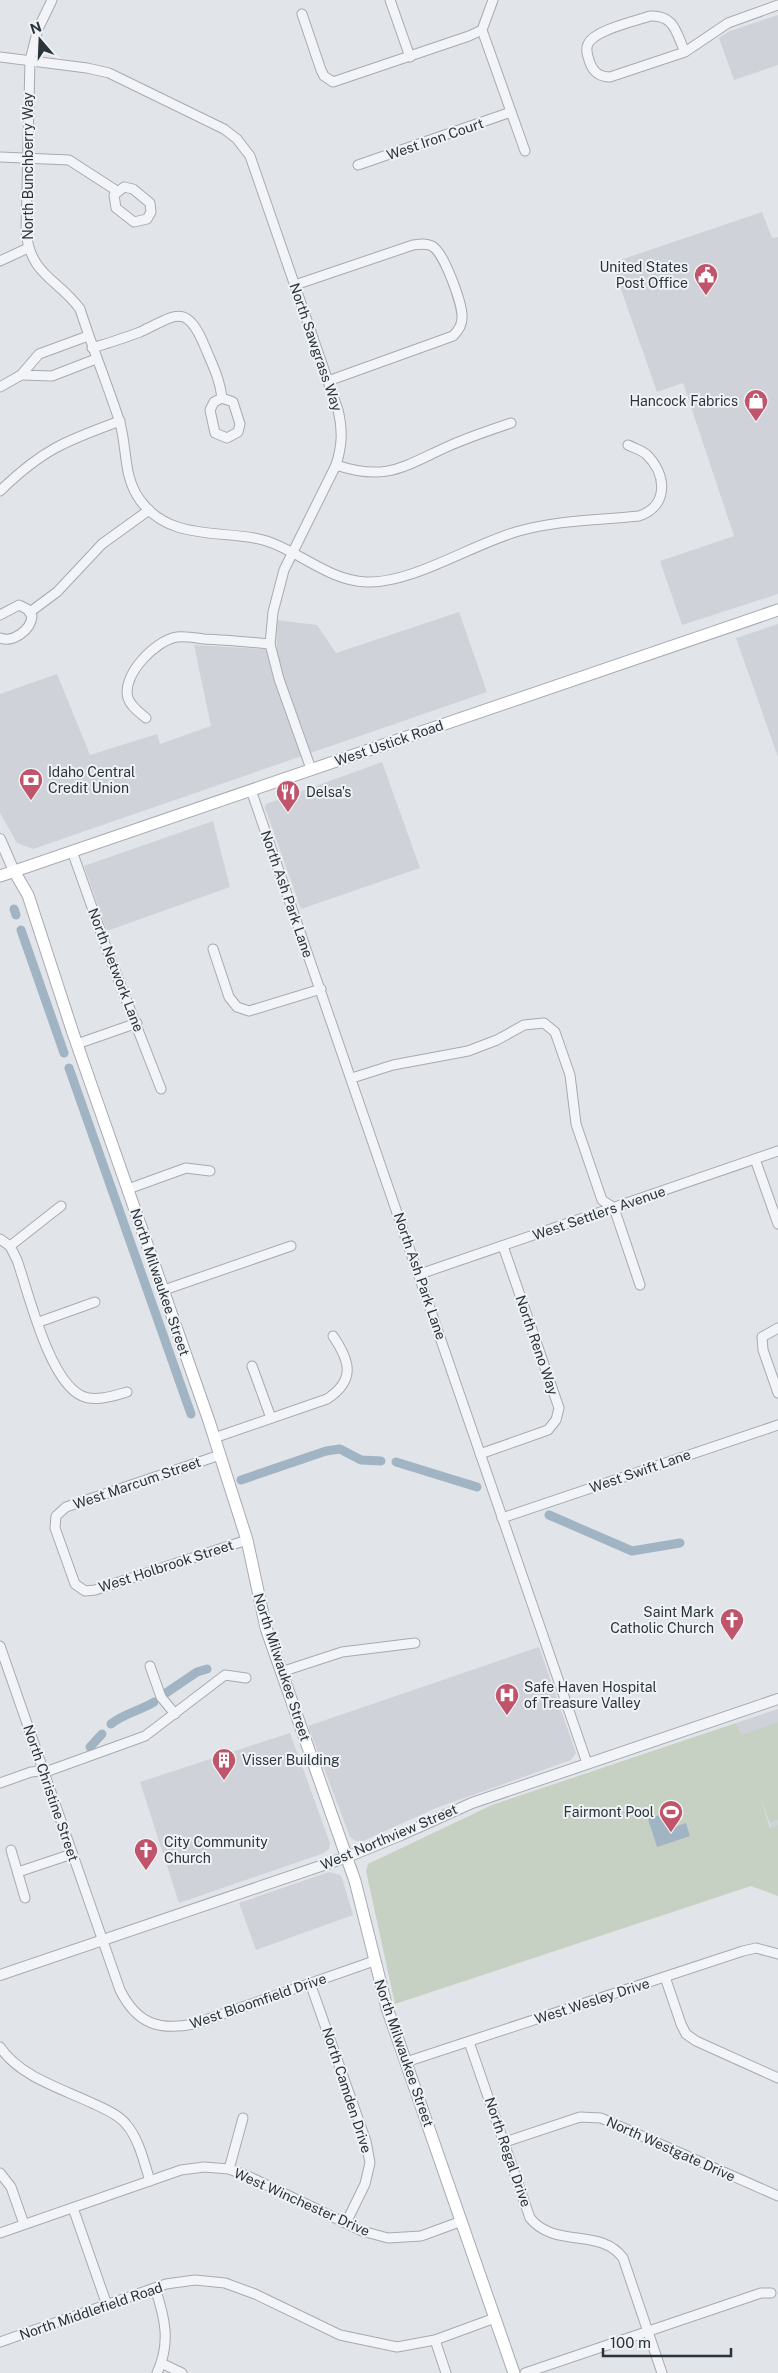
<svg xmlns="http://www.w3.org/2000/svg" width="778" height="2373" viewBox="0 0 778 2373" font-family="'Public Sans',sans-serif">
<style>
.built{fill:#cfd3d9}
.green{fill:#c7d1c3}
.water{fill:#a0b4c4}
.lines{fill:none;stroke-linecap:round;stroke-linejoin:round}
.canal{stroke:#a0b4c4;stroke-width:9}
.minor-casing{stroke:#a7abb1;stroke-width:11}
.tertiary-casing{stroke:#a7abb1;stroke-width:12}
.secondary-casing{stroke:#a7abb1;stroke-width:13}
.minor{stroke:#f3f4f7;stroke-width:9}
.tertiary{stroke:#f3f4f7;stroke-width:10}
.secondary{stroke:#fff;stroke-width:11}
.labels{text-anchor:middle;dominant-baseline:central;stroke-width:4;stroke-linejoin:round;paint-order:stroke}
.street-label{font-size:14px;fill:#2b333d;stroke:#f0f3f5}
.poi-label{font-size:14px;fill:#2b333d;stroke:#f0f3f5;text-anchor:start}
</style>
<rect width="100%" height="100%" fill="#e1e4e8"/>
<g class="built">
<path d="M778,15V65L734,80L719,38L730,31Z"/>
<path d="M762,212L772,238L778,237V594L682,625L660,561L734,536L683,383L657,392L615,272L620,260Z"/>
<path d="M459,612L487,692L33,849L17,843L0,813V694L57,674L90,755L157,734L160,744L211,726L194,645L277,650L276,620L317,625L336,653Z"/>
<path d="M778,624V757L736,638Z"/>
<path d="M382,762L420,868L301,909L265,808L266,804Z"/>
<path d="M213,821L230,887L107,931L84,866Z"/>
<path d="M539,1647L576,1753L571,1760L436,1808L363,1841H356L350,1837L308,1726Z"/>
<path d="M778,1709V1849L736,1723Z"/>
<path d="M290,1733L330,1843L329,1849L324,1853L179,1903L140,1782Z"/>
<path d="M329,1872L340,1875L342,1878L353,1915L256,1950L239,1903Z"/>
</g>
<path class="green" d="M778,1722V1820L770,1823L761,1799L770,1828L778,1825V1896L751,1886L395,2004L366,1871L368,1864L492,1805L736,1723L741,1735Z"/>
<path class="water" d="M663,1814L668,1829L686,1823L690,1836L657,1847L648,1819Z"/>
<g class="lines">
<g class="canal">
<path d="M14,909L16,915"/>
<path d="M21,930L64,1053"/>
<path d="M69,1068L191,1414"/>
<path d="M396,1462L477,1487"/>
<path d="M241,1480L326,1451L340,1449L361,1460L381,1461"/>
<path d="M549,1515L632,1551L680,1543"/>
<path d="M166,1693L197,1672L207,1669"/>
<path d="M111,1724C124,1713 140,1711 154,1702"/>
<path d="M90,1747L102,1734"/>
</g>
<g class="minor-casing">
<g id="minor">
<path d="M52,0L38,29L30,60L26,232C31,276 57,278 80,309C92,347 107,383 119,420C128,447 122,475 140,500C167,538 213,531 254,538C294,545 324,580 366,582C412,584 472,544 519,531C558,520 599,520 639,516C669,506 667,474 646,454C641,450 634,448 628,445"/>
<path d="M390,0L410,57"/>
<path d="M302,14L321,70L324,76L333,82L469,36L482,30L493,0"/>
<path d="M482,30L525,151"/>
<path d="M685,52C676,33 675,15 650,16C636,21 594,30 588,44C585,50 588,57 590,63C594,73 600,77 610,77L685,52L728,23L778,5"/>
<path d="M0,57L87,68L109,73L224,129L237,139L250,156L338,410C343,430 342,446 336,465L284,570L273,612L270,644L279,679L311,769"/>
<path d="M0,157L69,160L117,191"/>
<path d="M358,165L511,112"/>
<path d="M124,187L133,189L150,203L151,212L147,219L134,222L116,208L114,195Z"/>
<path d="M0,261L28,248"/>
<path d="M295,285L413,245C420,244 426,243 432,246C444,252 463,305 462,318C462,325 458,331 453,336L328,381"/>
<path d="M88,336L39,354L21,375L52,376L96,359"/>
<path d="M92,348C108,343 125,338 140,332C175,316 186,301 205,347C212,364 220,379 222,398"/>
<path d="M0,387L21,375"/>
<path d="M222,398L233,402L240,424L238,432L227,438L215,433L210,410L214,402Z"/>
<path d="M336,465C387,482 404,466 449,446C469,437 490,430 511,423"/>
<path d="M0,491C42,450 65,441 120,421"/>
<path d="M30,612L57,592L102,544L149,510"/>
<path d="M0,615L19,605L27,609L32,616C31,630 13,643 0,638"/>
<path d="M146,718C139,712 131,707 128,698C121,675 156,640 177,637C186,636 196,638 204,639C226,640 248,642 270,644"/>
<path d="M251,790L587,1763"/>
<path d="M72,851L110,958L161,1089"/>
<path d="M213,949L229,997L237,1007L249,1011L321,989"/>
<path d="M77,1044L137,1023"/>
<path d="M352,1078L393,1065L468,1051L497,1040L524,1025L544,1023L555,1032L570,1075L576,1124L602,1200L614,1208L640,1285"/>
<path d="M755,1159L778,1224"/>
<path d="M128,1189L186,1168L210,1171"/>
<path d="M0,1239L10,1246L61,1206"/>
<path d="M10,1246L17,1260C29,1294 49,1381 82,1396C95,1402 113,1396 127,1392"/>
<path d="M420,1274L778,1151"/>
<path d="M164,1290L291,1246"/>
<path d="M39,1322L95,1302"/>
<path d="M778,1328L762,1337L763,1350L778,1393"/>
<path d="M252,1366L271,1418"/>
<path d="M214,1438L327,1399C356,1380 350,1361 333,1336"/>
<path d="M480,1454L548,1430L556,1420L559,1408L503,1246"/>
<path d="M220,1455L66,1507L56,1516L55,1528L75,1584L85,1591L95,1590L247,1540"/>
<path d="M502,1518L778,1425"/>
<path d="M0,1646L120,1990C137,2024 159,2031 194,2024L374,1961"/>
<path d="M150,1666L161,1697L175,1714"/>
<path d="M281,1672L342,1652L415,1643"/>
<path d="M0,1783L31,1772L51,1770L145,1736L225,1675L246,1678"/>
<path d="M11,1850L25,1898"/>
<path d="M18,1872L72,1854"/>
<path d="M665,1977L681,2024L686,2034L696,2041L778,2078"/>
<path d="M310,1983L366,2141L370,2163L365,2184L346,2223"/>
<path d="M469,2042L530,2218C555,2249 600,2227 623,2258L662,2373"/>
<path d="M0,2047C20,2077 63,2089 94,2104C105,2109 119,2115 126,2124C139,2139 144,2162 150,2181"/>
<path d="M406,2062L743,1951L756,1948L778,1954"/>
<path d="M505,2142L580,2117L601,2118L778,2196"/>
<path d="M229,2169L243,2118"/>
<path d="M0,2173L11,2187L24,2224"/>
<path d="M73,2208L107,2305"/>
<path d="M0,2233L181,2170L204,2167L229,2169L250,2177L362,2231L388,2238L421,2236L462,2221"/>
<path d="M155,2288C165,2318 171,2343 157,2373"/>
<path d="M435,2340L446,2373"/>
<path d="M0,2342L166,2284L195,2280L225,2283L255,2294L340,2335L397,2347L435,2340L495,2318"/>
<path d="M161,2363L182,2373"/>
<path d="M525,2373L761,2293H771"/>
</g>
</g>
<g class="tertiary-casing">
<g id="tertiary">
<path d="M0,839L14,871"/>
<path d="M0,1975L347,1857L401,1835L472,1803L778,1699"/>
</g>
</g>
<g class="secondary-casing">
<g id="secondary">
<path d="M14,871L28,895L73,1033L209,1421L247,1540L266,1628L355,1881L387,2008L514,2373"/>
<path d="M0,876L778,610"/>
</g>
</g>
<use href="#minor" class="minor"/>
<use href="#tertiary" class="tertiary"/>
<use href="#secondary" class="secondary"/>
</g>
<defs>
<g id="civic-pin" transform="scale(1.25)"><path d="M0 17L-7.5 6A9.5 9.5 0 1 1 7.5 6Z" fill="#bf546b" stroke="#f0f3f5"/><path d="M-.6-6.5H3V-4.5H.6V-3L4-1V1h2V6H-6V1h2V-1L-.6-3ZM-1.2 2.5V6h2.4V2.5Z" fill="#fff"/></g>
<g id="shop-pin" transform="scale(1.25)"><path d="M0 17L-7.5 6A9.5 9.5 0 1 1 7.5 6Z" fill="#bf546b" stroke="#f0f3f5"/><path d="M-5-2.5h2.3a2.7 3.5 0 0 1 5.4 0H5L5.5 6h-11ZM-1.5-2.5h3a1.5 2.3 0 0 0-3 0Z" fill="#fff"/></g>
<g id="bank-pin" transform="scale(1.25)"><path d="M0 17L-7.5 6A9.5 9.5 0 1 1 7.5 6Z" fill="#bf546b" stroke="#f0f3f5"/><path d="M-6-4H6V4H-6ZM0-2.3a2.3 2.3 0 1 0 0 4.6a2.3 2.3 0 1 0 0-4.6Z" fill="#fff"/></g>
<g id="restaurant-pin" transform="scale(1.25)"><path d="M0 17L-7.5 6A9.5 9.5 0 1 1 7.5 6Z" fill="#bf546b" stroke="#f0f3f5"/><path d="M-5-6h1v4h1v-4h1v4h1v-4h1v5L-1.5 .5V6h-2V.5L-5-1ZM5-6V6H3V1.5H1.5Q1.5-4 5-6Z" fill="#fff"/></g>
<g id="church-pin" transform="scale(1.25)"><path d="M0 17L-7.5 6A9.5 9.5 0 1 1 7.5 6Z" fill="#bf546b" stroke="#f0f3f5"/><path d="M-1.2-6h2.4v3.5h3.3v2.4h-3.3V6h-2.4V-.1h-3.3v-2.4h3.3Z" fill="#fff"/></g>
<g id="hospital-pin" transform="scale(1.25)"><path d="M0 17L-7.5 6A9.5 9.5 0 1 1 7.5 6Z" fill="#bf546b" stroke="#f0f3f5"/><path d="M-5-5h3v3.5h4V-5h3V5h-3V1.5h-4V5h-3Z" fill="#fff"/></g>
<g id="building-pin" transform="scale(1.25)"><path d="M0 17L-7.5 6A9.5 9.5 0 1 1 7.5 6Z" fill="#bf546b" stroke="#f0f3f5"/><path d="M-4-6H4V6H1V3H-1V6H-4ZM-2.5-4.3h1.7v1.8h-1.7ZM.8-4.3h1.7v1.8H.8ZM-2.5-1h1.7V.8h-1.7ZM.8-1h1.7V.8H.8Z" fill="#fff"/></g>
<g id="stadium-pin" transform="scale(1.25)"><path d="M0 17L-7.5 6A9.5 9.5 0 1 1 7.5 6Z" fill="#bf546b" stroke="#f0f3f5"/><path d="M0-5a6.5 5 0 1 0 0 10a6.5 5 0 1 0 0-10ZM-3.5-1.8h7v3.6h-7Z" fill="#fff"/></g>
</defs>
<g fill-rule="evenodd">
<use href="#civic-pin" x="706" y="275"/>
<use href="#shop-pin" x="756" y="401"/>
<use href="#bank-pin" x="31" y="780"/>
<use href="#restaurant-pin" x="288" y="792"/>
<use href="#church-pin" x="732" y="1620"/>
<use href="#hospital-pin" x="507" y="1695"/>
<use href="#building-pin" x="224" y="1760"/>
<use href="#stadium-pin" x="671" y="1812"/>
<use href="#church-pin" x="146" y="1850"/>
</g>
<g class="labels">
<g class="street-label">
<text transform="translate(435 139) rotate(-19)">West Iron Court</text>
<text transform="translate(28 166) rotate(-90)">North Bunchberry Way</text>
<text transform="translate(316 347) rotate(71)">North Sawgrass Way</text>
<text transform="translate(389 743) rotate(-19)">West Ustick Road</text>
<text transform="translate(287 894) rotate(71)">North Ash Park Lane</text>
<text transform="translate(116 970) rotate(69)">North Network Lane</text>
<text transform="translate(599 1213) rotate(-19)">West Settlers Avenue</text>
<text transform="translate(420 1276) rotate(71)">North Ash Park Lane</text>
<text transform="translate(160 1282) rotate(71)">North Milwaukee Street</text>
<text transform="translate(537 1345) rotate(71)">North Reno Way</text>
<text transform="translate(640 1471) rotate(-19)">West Swift Lane</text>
<text transform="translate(137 1483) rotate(-19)">West Marcum Street</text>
<text transform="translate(166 1566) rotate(-18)">West Holbrook Street</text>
<text transform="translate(282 1667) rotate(72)">North Milwaukee Street</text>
<text transform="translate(51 1793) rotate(71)">North Christine Street</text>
<text transform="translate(389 1837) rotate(-23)">West Northview Street</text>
<text transform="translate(258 2001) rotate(-19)">West Bloomfield Drive</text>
<text transform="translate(592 2001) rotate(-18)">West Wesley Drive</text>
<text transform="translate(404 2053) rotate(71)">North Milwaukee Street</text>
<text transform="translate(347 2090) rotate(72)">North Camden Drive</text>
<text transform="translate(671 2149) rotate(24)">North Westgate Drive</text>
<text transform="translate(508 2152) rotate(71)">North Regal Drive</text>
<text transform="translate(302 2202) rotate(24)">West Winchester Drive</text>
<text transform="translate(91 2311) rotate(-19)">North Middlefield Road</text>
</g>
<g class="poi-label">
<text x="688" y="267" text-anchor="end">United States<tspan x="688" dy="16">Post Office</tspan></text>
<text x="738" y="401" text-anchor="end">Hancock Fabrics</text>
<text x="48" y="772">Idaho Central<tspan x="48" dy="16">Credit Union</tspan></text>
<text x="306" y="792">Delsa's</text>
<text x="714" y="1612" text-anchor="end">Saint Mark<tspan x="714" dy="16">Catholic Church</tspan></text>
<text x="524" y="1687">Safe Haven Hospital<tspan x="524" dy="16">of Treasure Valley</tspan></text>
<text x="242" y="1760">Visser Building</text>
<text x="654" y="1812" text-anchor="end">Fairmont Pool</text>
<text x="164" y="1842">City Community<tspan x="164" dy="16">Church</tspan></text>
</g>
</g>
<g transform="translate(40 40) rotate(341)" stroke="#f0f3f5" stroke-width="4" paint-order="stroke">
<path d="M0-4L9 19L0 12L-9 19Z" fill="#2b333d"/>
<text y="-8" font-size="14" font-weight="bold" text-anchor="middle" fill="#2b333d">N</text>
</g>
<path d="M603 2348v8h128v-8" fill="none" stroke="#2b333d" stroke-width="2.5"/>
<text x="610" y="2348" font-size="15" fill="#2b333d" stroke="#f0f3f5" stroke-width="4" paint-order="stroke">100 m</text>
</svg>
